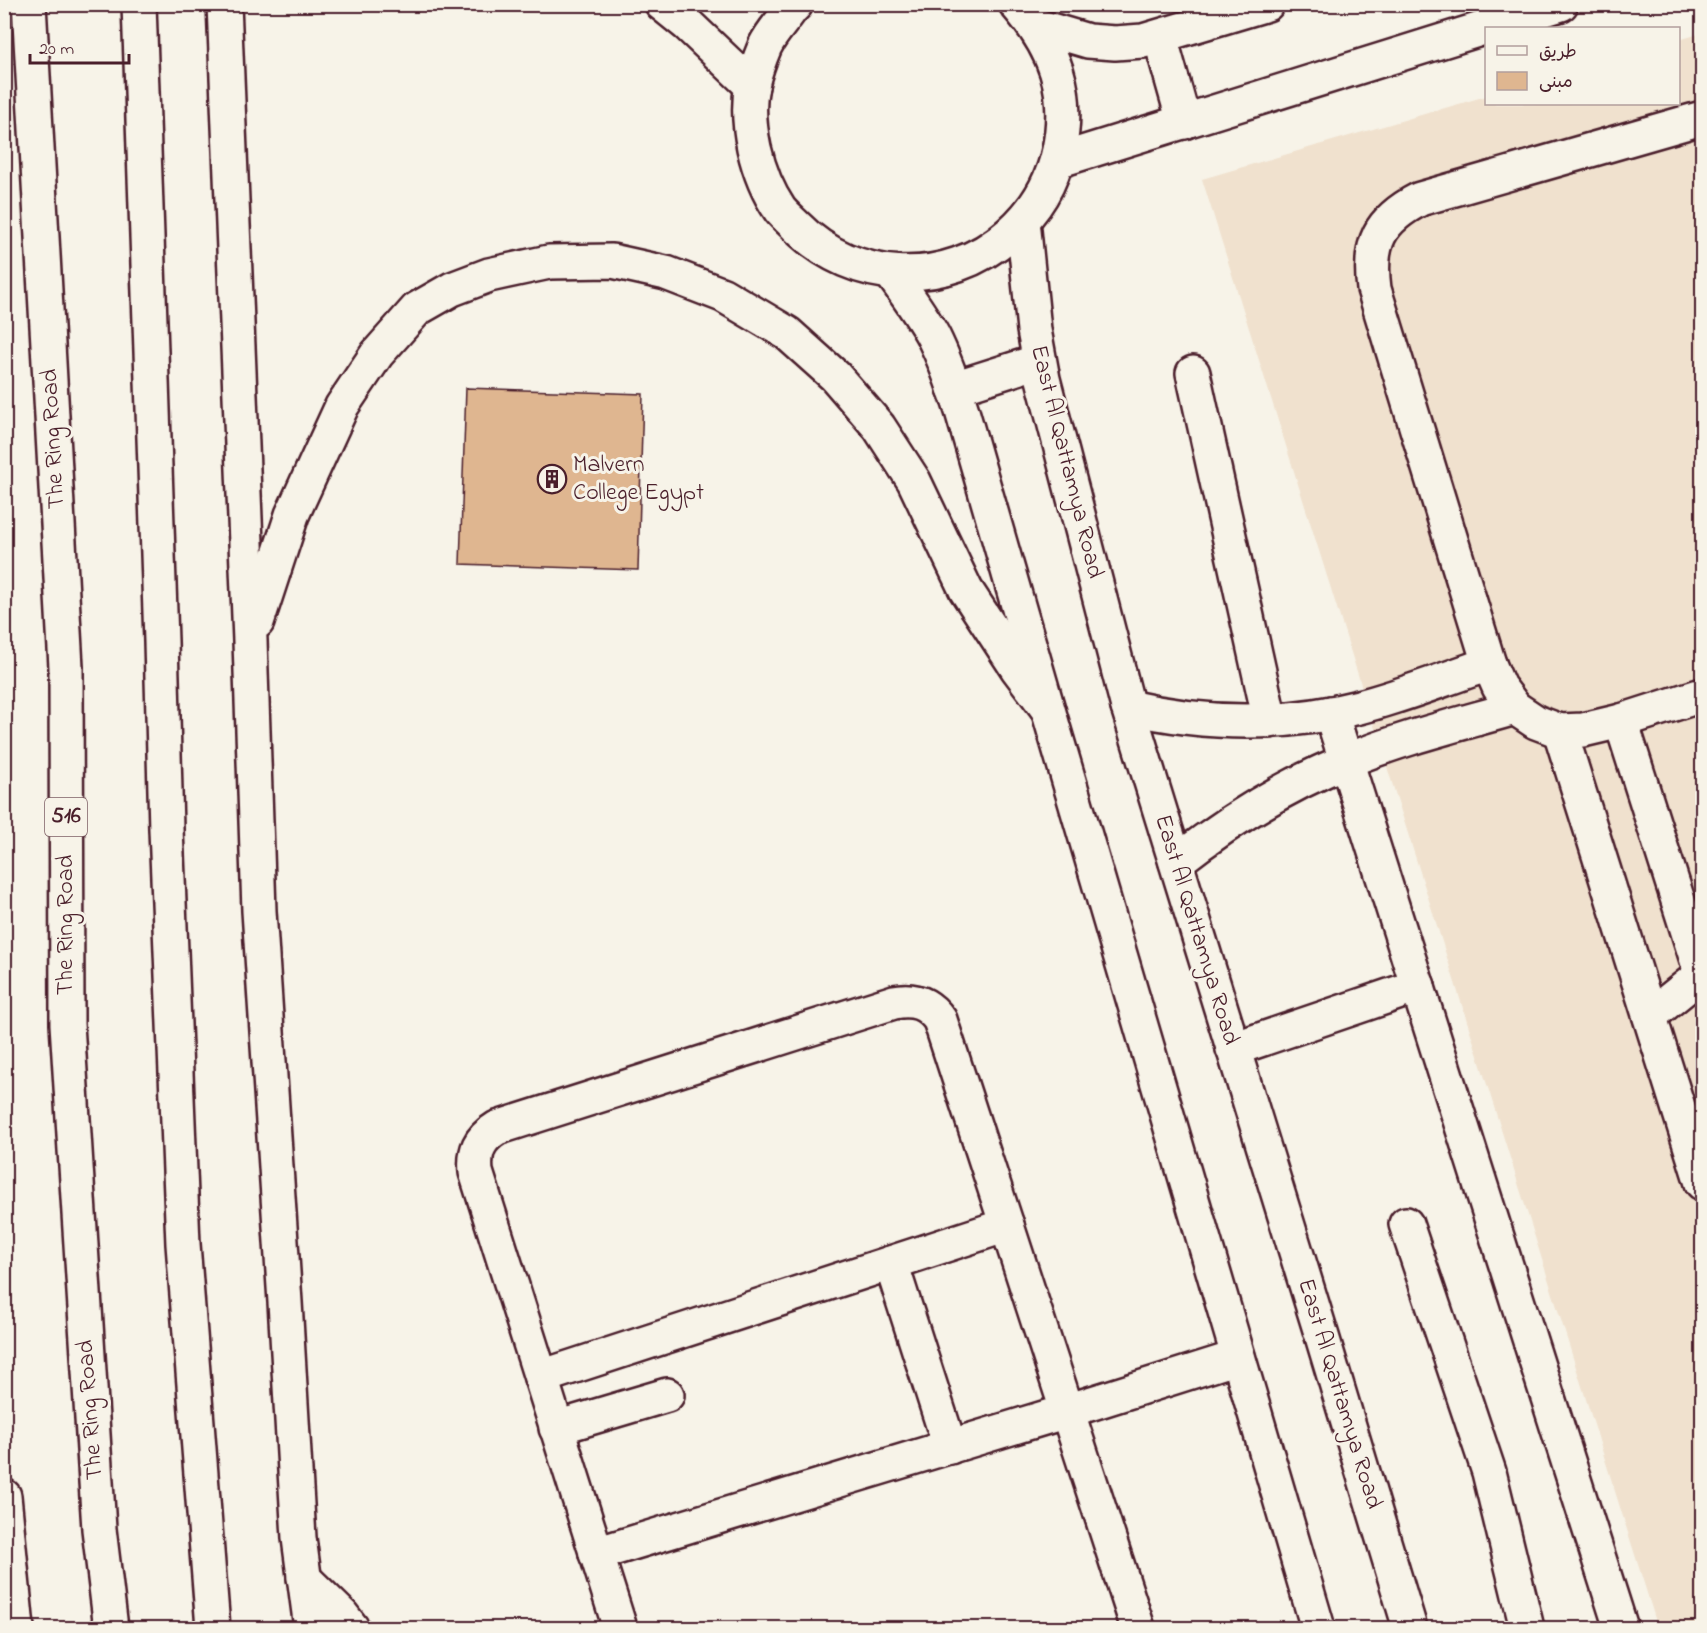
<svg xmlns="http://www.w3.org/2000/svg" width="1707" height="1633" viewBox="0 0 1707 1633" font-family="'Indie Flower','Playpen Sans Arabic',sans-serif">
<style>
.built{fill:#f0e1ce}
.building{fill:#dfb690;stroke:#4a1f2b;stroke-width:1.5}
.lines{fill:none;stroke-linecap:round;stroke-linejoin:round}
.minor-casing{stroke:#4a1f2b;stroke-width:38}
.highway-casing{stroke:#4a1f2b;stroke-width:38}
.minor{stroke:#f7f3e8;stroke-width:33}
.highway{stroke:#f7f3e8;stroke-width:33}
.labels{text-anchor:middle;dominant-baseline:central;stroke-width:6;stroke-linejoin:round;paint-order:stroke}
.shield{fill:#f7f3e8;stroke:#7e5f64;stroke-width:1.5}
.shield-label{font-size:22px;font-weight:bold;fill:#4a1f2b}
.street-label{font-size:24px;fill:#4a1f2b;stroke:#f7f3e8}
.poi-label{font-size:24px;fill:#4a1f2b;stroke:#f7f3e8;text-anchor:start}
</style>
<rect width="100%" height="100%" fill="#f7f3e8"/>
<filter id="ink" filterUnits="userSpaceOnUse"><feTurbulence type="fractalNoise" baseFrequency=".0167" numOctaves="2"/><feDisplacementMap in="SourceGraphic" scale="12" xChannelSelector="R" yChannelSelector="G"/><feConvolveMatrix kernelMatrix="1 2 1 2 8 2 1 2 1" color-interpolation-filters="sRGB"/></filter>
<g filter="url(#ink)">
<path class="built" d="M1702,33V1628H1658L1202,179L1486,96V104H1678L1679,40Z"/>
<path class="building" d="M466,388L643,394L638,570L460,564Z"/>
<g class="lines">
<g class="minor-casing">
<g id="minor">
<path d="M662,4L688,25L752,86"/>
<path d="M796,4L791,9C783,21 771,33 765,46C760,58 755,72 752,85C748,104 750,129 754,148C759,170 767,191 780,210C785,216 791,221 796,226C854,285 947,289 1009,234C1034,212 1052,184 1059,150C1071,91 1055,49 1016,4"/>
<path d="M1034,25L1088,41L1115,43L1143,41L1267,4"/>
<path d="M1160,37L1184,122"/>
<path d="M1702,118L1420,199C1379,220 1368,243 1374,289L1489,664L1499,687L1515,708L1536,722L1560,731L1583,730L1621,721L1702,695"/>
<path d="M1057,161L1561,4"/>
<path d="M1023,221L1034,330L1043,379L1128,707L1321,1333L1410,1628"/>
<path d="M891,273C906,294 921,314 933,336C945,360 954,386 962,411L1054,730L1318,1628"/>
<path d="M1193,373L1270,721"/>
<path d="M954,388L1039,361"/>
<path d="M1128,707C1206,725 1281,727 1359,707C1403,696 1446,678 1489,664"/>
<path d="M1331,713L1621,1628"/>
<path d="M1621,721L1702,976"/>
<path d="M1560,731L1702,1183"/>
<path d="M1176,862C1230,820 1285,785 1349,760C1402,738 1460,724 1515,708"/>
<path d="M1650,1016L1702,974"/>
<path d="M1233,1049L1418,986"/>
<path d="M1406,1224L1489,1472L1527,1628"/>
<path d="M891,1263L950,1447"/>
<path d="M541,1377L1007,1225"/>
<path d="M556,1428L667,1395"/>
<path d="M596,1554L1067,1411L1238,1357"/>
<path d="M304,1578L342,1615L352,1628"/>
<path d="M620,1628L476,1172C474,1151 479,1139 497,1128L894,1002C914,998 928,1003 940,1020L1138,1628"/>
</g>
</g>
<g class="highway-casing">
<g id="highway">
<path d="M29,4L66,667L67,1024L99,1529L111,1628"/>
<path d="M139,4L161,641L166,829L183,1244L213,1628"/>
<path d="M224,4L250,641L259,911L285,1302L299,1538L311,1628"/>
<path d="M257,622L292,515L342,406L377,354L417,309L452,289L489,275L549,262L612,261L666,273L723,295L787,333L835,376L879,427L914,481L966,590L1017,668L1047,708"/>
<path d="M4,1496L17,1628"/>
</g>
</g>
<use href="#minor" class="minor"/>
<use href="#highway" class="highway"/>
</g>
</g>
<defs>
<g id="building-ring" transform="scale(1.5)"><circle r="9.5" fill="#f7f3e8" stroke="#4a1f2b" stroke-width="1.5"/><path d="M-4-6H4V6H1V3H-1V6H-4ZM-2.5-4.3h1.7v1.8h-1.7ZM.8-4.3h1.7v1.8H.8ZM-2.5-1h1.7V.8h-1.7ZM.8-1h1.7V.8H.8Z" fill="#4a1f2b"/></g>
</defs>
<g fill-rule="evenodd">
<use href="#building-ring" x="552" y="479"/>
</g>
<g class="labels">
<rect class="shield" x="45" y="798" width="42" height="38" rx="4.5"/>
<g class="shield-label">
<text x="66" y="817">516</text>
</g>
<g class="street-label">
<text transform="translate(54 439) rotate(-93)">The Ring Road</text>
<text transform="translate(1066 462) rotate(76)">East Al Qattamya Road</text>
<text transform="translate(66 925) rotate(-90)">The Ring Road</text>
<text transform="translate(1196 930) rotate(73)">East Al Qattamya Road</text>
<text transform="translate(1339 1394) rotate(73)">East Al Qattamya Road</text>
<text transform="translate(91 1410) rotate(-94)">The Ring Road</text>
</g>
<g class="poi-label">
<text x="573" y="465">Malvern<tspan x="573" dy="28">College Egypt</tspan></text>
</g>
</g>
<rect width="1707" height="1633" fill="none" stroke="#f7f3e8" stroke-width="24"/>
<rect x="12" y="12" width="1683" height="1609" fill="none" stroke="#4a1f2b" stroke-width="2" filter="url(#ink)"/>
<rect x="1485" y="27" width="195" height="78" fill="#f7f3e8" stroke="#b29e9c" stroke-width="1.5"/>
<rect x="1497" y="46" width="30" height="9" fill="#f7f3e8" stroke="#b29e9c" stroke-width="1.5"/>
<text x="1539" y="57" font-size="18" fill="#4a1f2b">طريق</text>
<rect x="1497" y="72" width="30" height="18" fill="#dfb690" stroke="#b29e9c" stroke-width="1.5"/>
<text x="1539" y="87" font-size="18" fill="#4a1f2b">مبنى</text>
<path d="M30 54v9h99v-9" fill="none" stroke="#4a1f2b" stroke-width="3"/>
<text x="39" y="54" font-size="18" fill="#4a1f2b" stroke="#f7f3e8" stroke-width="4.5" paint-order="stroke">20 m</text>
</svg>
